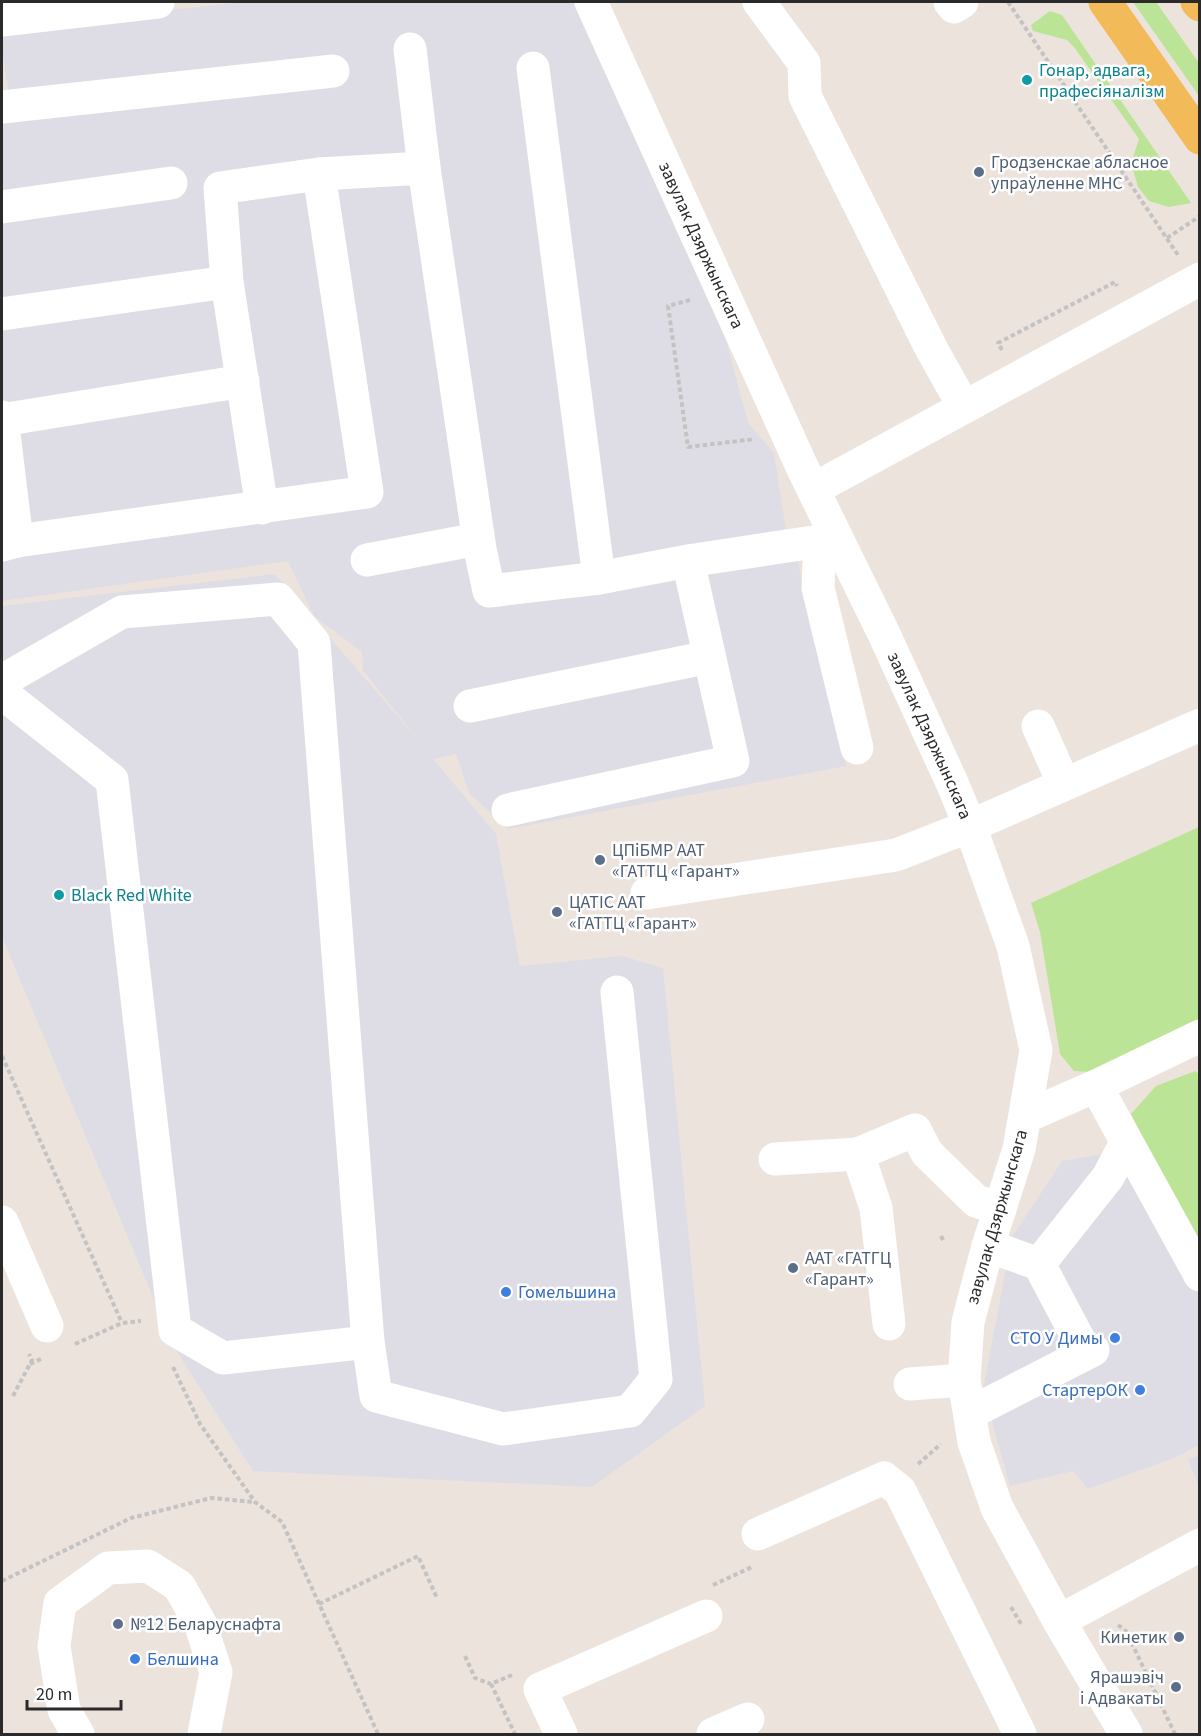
<svg xmlns="http://www.w3.org/2000/svg" width="1201" height="1736" viewBox="0 0 1201 1736" font-family="'Source Sans 3',sans-serif">
<style>
.industrial{fill:#dedde5}
.green{fill:#bce497}
.lines{fill:none;stroke-linecap:round;stroke-linejoin:round}
.path{stroke:#c3c3c3;stroke-width:4;stroke-dasharray:4.5 3;stroke-linecap:butt}
.minor{stroke:#fff;stroke-width:33}
.major{stroke:#f3ba5a;stroke-width:33}
.culture-dot{fill:#0f9aa8;stroke:#fff;stroke-width:2}
.service-dot{fill:#5c6f8a;stroke:#fff;stroke-width:2}
.shop-dot{fill:#3f7fe0;stroke:#fff;stroke-width:2}
.labels{text-anchor:middle;dominant-baseline:central;stroke-width:5;stroke-linejoin:round;paint-order:stroke}
.culture-label{font-size:18px;fill:#0d838f;stroke:#fff;text-anchor:start}
.service-label{font-size:18px;fill:#4e5e75;stroke:#fff;text-anchor:start}
.street-label{font-size:18px;fill:#2a2a2a;stroke:#fff}
.shop-label{font-size:18px;fill:#366cbe;stroke:#fff;text-anchor:start}
</style>
<rect width="100%" height="100%" fill="#ece3dc"/>
<g class="industrial">
<path d="M245,2H573L726,340L748,423L774,453L786,531L797,558L846,766L508,829L469,793L456,754L433,759L496,834L520,966L622,956L663,968L705,1406L592,1487L253,1471L174,1347L2,937V606L275,574L418,740L363,670L362,652L314,616L288,561L2,601V111L11,109L2,49V28Z"/>
<path d="M1120,1151L1199,1284V1445L1174,1458L1088,1489L1073,1471L1010,1486L983,1389L1012,1237L1062,1161Z"/>
<path d="M1199,1455V1487L1188,1460Z"/>
</g>
<g class="green">
<path d="M1133,2H1156L1199,63V96Z"/>
<path d="M1050,11L1062,15L1191,203L1169,207L1149,201L1138,187L1131,163L1139,139L1074,47L1067,40L1033,31L1031,25Z"/>
<path d="M1199,827V1027L1104,1073L1074,1071L1060,1054L1040,932L1031,903Z"/>
<path d="M1195,1071L1199,1074V1249L1158,1171L1131,1114L1156,1086Z"/>
</g>
<g class="lines">
<g class="path">
<path d="M1008,2L1178,255"/>
<path d="M1167,238L1200,216"/>
<path d="M690,300L668,306L688,447L755,439"/>
<path d="M1002,350L998,343L1115,282L1117,286"/>
<path d="M2,1056L122,1323"/>
<path d="M941,1236L944,1242"/>
<path d="M75,1344L122,1323L141,1321"/>
<path d="M30,1364L41,1359"/>
<path d="M173,1367L200,1424L255,1502L282,1522L378,1734"/>
<path d="M13,1396L32,1360L29,1354"/>
<path d="M918,1464L941,1444"/>
<path d="M2,1581L131,1518L211,1498L254,1502"/>
<path d="M713,1585L752,1567"/>
<path d="M319,1604L418,1556L437,1598"/>
<path d="M1011,1607L1021,1624"/>
<path d="M1118,1625L1126,1631L1175,1734"/>
<path d="M465,1656L475,1678L491,1684"/>
<path d="M512,1675L491,1684L515,1734"/>
</g>
<g class="minor">
<path id="s1" d="M591,2L803,469L884,634L953,785L970,826L1013,946L1036,1050L1019,1149L988,1246L968,1322L964,1380L974,1442L997,1508L1059,1621L1126,1734"/>
<path d="M759,2L804,63L805,96L931,348L964,407"/>
<path d="M950,2L954,7L962,2"/>
<path d="M2,20L158,2"/>
<path d="M410,49L424,168"/>
<path d="M533,68L599,578"/>
<path d="M2,107L333,71"/>
<path d="M2,207L171,183"/>
<path d="M2,314L227,282"/>
<path d="M2,417L17,541"/>
<path d="M2,420L243,381"/>
<path d="M814,489L1200,279"/>
<path d="M262,508L227,282L220,188L319,174"/>
<path d="M820,541L818,588L857,748"/>
<path d="M2,545L17,541L367,492L319,174L424,168L480,549L489,591L599,578L688,561L820,541L836,536"/>
<path d="M367,560L478,539"/>
<path d="M2,681L122,612L278,599L314,643L368,1342L223,1358L175,1330L112,780L2,693"/>
<path d="M470,706L709,657"/>
<path d="M1038,726L1064,784"/>
<path d="M508,810L733,761L688,561"/>
<path d="M647,893L896,855L970,826L1200,725"/>
<path d="M1096,1086L1200,1275"/>
<path d="M1025,1117L1096,1086L1200,1036"/>
<path d="M858,1154L876,1208L889,1324"/>
<path d="M775,1159L858,1154L915,1130L927,1153L976,1201L1000,1209"/>
<path d="M2,1222L47,1326"/>
<path d="M988,1246L1039,1264L1108,1177L1126,1143"/>
<path d="M1039,1264L1086,1353"/>
<path d="M368,1342L376,1396L503,1429L630,1411L656,1379L617,992"/>
<path d="M910,1384L964,1380"/>
<path d="M970,1413L1093,1350"/>
<path d="M758,1534L884,1478L900,1491L1020,1734"/>
<path d="M1059,1621L1200,1545"/>
<path d="M78,1734L64,1710L54,1646L60,1603L108,1568L148,1566L179,1586L200,1623L216,1672L204,1734"/>
<path d="M561,1734L540,1689L706,1616"/>
<path d="M713,1734L748,1719"/>
</g>
<g class="major">
<path d="M1105,2L1200,138"/>
<path d="M1197,2L1200,5"/>
</g>
</g>
<g class="culture-dot">
<circle cx="1027" cy="80" r="6"/>
<circle cx="59" cy="895" r="6"/>
</g>
<g class="service-dot">
<circle cx="979" cy="172" r="6"/>
<circle cx="600" cy="860" r="6"/>
<circle cx="557" cy="912" r="6"/>
<circle cx="793" cy="1268" r="6"/>
<circle cx="118" cy="1624" r="6"/>
<circle cx="1179" cy="1637" r="6"/>
<circle cx="1176" cy="1687" r="6"/>
</g>
<g class="shop-dot">
<circle cx="506" cy="1292" r="6"/>
<circle cx="1115" cy="1338" r="6"/>
<circle cx="1140" cy="1390" r="6"/>
<circle cx="135" cy="1659" r="6"/>
</g>
<g class="labels">
<g class="culture-label">
<text x="1039" y="70">Гонар, адвага,<tspan x="1039" dy="21">прафесіяналізм</tspan></text>
<text x="71" y="895">Black Red White</text>
</g>
<g class="service-label">
<text x="991" y="162">Гродзенскае абласное<tspan x="991" dy="21">упраўленне МНС</tspan></text>
<text x="612" y="850">ЦПіБМР ААТ<tspan x="612" dy="21">«ГАТТЦ «Гарант»</tspan></text>
<text x="569" y="902">ЦАТІС ААТ<tspan x="569" dy="21">«ГАТТЦ «Гарант»</tspan></text>
<text x="805" y="1258">ААТ «ГАТГЦ<tspan x="805" dy="21">«Гарант»</tspan></text>
<text x="130" y="1624">№12 Беларуснафта</text>
<text x="1167" y="1637" text-anchor="end">Кинетик</text>
<text x="1164" y="1677" text-anchor="end">Ярашэвіч<tspan x="1164" dy="21">і Адвакаты</tspan></text>
</g>
<g class="street-label">
<text stroke="none"><textPath href="#s1" startOffset="267">завулак Дзяржынскага</textPath></text>
<text stroke="none"><textPath href="#s1" startOffset="808">завулак Дзяржынскага</textPath></text>
<text transform="translate(997 1217) rotate(-74)">завулак Дзяржынскага</text>
</g>
<g class="shop-label">
<text x="518" y="1292">Гомельшина</text>
<text x="1103" y="1338" text-anchor="end">СТО У Димы</text>
<text x="1128" y="1390" text-anchor="end">СтартерОК</text>
<text x="147" y="1659">Белшина</text>
</g>
</g>
<rect width="1201" height="1736" fill="none" stroke="#2a2a2a" stroke-width="6"/>
<path d="M27 1700v9h94v-9" fill="none" stroke="#2a2a2a" stroke-width="3"/>
<text x="36" y="1700" font-size="18" fill="#2a2a2a" stroke="#ffffff" stroke-width="4.5" paint-order="stroke">20 m</text>
</svg>
